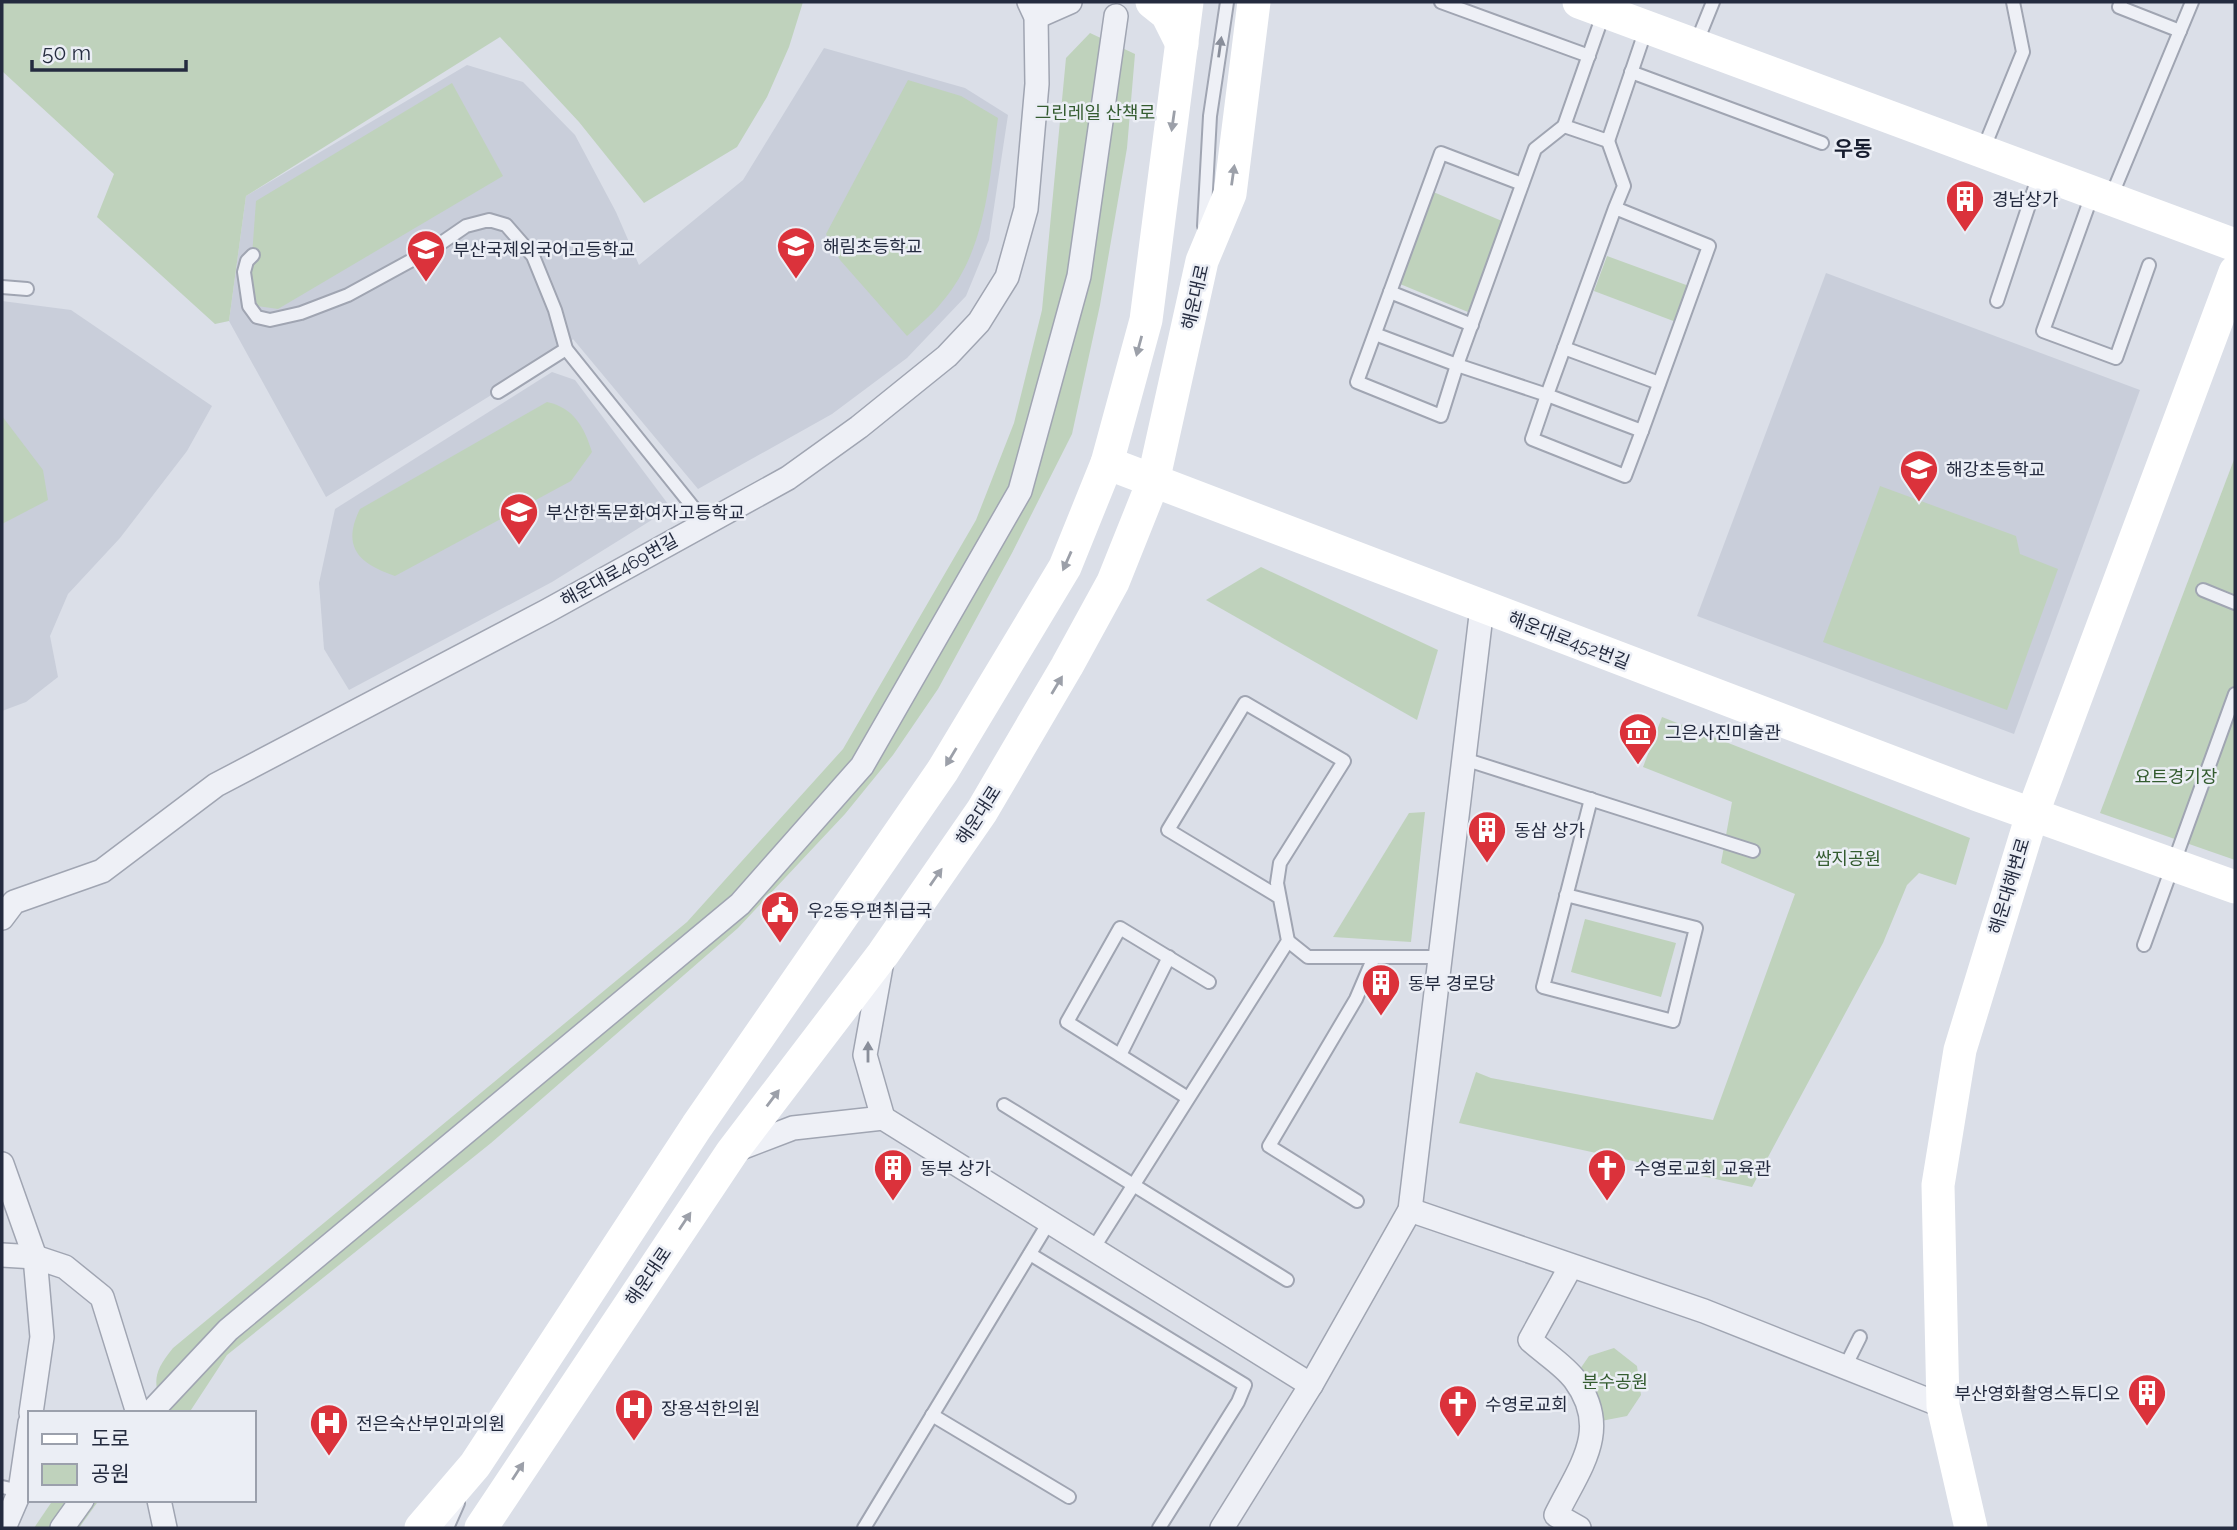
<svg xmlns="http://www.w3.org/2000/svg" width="2237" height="1530" viewBox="0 0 2237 1530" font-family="Raleway,'Noto Sans KR',sans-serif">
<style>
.built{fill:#c9ceda}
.green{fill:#bfd2bc}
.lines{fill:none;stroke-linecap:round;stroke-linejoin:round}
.lane-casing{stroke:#a0a5b2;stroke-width:16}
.street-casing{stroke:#a0a5b2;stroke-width:26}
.lane{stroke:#eef0f6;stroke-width:12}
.street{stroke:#eef0f6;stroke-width:23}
.secondary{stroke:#fff;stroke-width:33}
.oneway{fill:#898e9a}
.oneway2{fill:#9ca0a9}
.labels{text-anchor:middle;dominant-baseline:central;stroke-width:5;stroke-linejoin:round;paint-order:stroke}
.park-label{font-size:18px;fill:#345c30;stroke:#ebeef5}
.poi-label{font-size:18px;fill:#242b3f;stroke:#ebeef5;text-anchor:start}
.street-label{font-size:18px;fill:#242b3f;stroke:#ebeef5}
.quarter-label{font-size:21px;font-weight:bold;fill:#171d2f;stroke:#ebeef5}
</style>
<rect width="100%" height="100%" fill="#dbdfe8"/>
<g class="built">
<path d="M824,48L965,88L1008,115L989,240L966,296L907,358L832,414L698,489L573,339L566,349L326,497L229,321L246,196L467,65L523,82L575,135L616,212L639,265L743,180Z"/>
<path d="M1826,273L2140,390L2014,734L1697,616Z"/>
<path d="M2,301L71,310L212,406L187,451L120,538L68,594L50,636L58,677L26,702L2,711Z"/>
<path d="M552,372L575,380L671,508L552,582L349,690L324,649L319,583L335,509Z"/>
</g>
<g class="green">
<path d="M2,2H803L789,47L767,97L737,147L644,203L579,122L500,37L246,196L229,321L215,324L97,217L114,174L2,71Z"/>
<path d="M1090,33L1135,54L1127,148L1100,305L1072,434L1012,553L938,689L893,755L845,814L738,928L491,1143L227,1355L189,1413H164C153,1382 152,1374 173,1348L687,922L843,749L976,520L1014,423L1042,310L1066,58Z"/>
<path d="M908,80L961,96L998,118C989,182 986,251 942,302C932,315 919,325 907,336L840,260L826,234Z"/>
<path d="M452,83L503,176L278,309L257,306L250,283L256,201Z"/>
<path d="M1431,191L1502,221L1468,312L1400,284Z"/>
<path d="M1607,256L1689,286L1676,322L1594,291Z"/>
<path d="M547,402C574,408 584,427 592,452L571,481L395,576C359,564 341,547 360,509Z"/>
<path d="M2,416L43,470L48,500L2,524Z"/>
<path d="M2235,457V860L2100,813Z"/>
<path d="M1880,486L2016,536L2020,554L2058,569L2007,710L1823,642Z"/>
<path d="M1261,567L1438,650L1417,720L1206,600Z"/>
<path d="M1662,717L1970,838L1956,885L1919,873L1907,885L1883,943L1752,1187L1459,1123L1476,1072L1491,1078L1713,1120L1795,894L1721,863L1732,802L1643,767Z"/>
<path d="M1425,812L1411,942L1333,937L1409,813Z"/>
<path d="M1585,919L1676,943L1661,997L1571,972Z"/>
<path d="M1614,1348L1637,1366L1641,1395L1627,1416L1601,1421L1578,1372L1589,1356Z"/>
<path d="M53,1500H99L79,1528H34Z"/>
</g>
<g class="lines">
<g class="lane-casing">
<g id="lane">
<path d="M1441,2L1589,56"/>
<path d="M2121,2L2119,7L2180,31"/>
<path d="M1604,12L1564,126L1608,141L1646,29"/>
<path d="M1696,44L1713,2"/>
<path d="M1631,72L1822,143"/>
<path d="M1608,141L1624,186L1615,208L1547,395L1642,431L1709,246L1615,208"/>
<path d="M1983,150L2023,52L2013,2"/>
<path d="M1522,184L1441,153L1357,382L1441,416L1457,365L1547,395L1532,439L1625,476L1642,431"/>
<path d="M2092,195L2043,331L2116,358L2149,265"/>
<path d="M2111,197L2192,2"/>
<path d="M1204,226L1210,116L1227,2"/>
<path d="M253,255L247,261L244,272L249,306L257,317L270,320L301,313L348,295L434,248L466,226L489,220L506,225L533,256L555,310L566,349L705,522"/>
<path d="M2,287L27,289"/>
<path d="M1390,292L1472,325"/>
<path d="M1997,301L2039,175"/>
<path d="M1375,334L1457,365L1535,149L1564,126"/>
<path d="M1564,348L1659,383"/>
<path d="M498,392L566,349"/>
<path d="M2203,590L2235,603"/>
<path d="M1464,759L1753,851"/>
<path d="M1566,895L1696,928L1673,1021L1543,987L1591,799"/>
<path d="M1288,941L1308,957H1440"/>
<path d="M2144,945L2235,694"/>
<path d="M1120,1055L1169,957"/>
<path d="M1188,1098L1067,1022L1120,928L1209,982"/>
<path d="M1004,1105L1287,1280"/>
<path d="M1357,1201L1269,1146L1356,999L1374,957"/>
<path d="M1093,1249L1288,941L1277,883L1280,863L1344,761L1245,703L1168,830L1279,897"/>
<path d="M1030,1254L1245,1385L1238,1402L1159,1528"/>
<path d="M1845,1367L1860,1337"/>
<path d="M932,1415L1069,1497"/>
<path d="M2,1487L20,1491"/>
<path d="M447,1528L458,1503"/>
<path d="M864,1528L1049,1222"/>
</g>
</g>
<g class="street-casing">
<g id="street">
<path d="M1036,17L1070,2"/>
<path d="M2,918L14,902L102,871L216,785L547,611L788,478L859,427L947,356L979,322L1007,277L1026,209L1037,84L1036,17L1029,2"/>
<path d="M882,961L865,1055L883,1118"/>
<path d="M733,1151L793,1128L883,1118L1311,1385"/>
<path d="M2,1164L35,1257L42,1337L31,1413"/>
<path d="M1410,1210L1704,1311L1943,1406"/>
<path d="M2,1255L35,1257L65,1267L102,1297L138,1413"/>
<path d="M1571,1266L1530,1340C1544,1353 1564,1365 1575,1380C1612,1430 1579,1468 1556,1515L1579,1528"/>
<path d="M151,1412L228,1330L740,904L862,766L1020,491L1079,276L1116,16"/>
<path d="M159,1500L165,1528"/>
<path d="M4,1528L20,1491L30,1423"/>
<path d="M62,1528L82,1500"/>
<path d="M1222,1528L1311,1385L1410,1210L1482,607"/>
</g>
</g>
<use href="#lane" class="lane"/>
<use href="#street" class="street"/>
<g class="secondary">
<path d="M1152,2L1167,14L1182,44"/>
<path d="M1579,2L2235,245"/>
<path d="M1107,463L1978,795L2235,887"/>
<path d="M421,1528L475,1465L697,1126L943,770L1065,567L1107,463L1146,320L1187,2"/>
<path d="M481,1528L732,1152L883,954L982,811L1067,666L1113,582L1153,482L1202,261L1230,194L1254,2"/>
<path d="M1971,1528L1943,1406L1938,1185L1960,1050L2032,815L2235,272"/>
</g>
</g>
<defs><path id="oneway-solid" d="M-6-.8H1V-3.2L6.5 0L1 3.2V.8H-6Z" transform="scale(1.75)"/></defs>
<g class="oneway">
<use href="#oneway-solid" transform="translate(1220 47) rotate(-82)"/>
<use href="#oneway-solid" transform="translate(868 1052) rotate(-90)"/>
</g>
<g class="oneway2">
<use href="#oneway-solid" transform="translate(1173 121) rotate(98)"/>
<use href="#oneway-solid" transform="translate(1233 175) rotate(-82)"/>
<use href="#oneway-solid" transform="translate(1139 346) rotate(105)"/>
<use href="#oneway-solid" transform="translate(1067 561) rotate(114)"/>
<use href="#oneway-solid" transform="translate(1057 685) rotate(-59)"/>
<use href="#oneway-solid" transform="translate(951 757) rotate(121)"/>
<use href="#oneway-solid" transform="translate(936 877) rotate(-55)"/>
<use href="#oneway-solid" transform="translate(773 1098) rotate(-53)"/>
<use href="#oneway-solid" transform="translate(685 1221) rotate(-56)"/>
<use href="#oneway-solid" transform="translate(518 1471) rotate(-57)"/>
</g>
<defs>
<g id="building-pin" transform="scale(2.0125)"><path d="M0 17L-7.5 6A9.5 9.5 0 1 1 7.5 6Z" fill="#db323b" stroke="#ebeef5"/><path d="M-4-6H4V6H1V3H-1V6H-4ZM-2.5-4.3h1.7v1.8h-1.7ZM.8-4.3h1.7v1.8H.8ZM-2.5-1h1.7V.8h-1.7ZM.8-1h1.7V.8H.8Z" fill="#fff"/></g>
<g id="school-pin" transform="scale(2.0125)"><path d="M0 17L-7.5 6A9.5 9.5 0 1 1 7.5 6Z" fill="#db323b" stroke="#ebeef5"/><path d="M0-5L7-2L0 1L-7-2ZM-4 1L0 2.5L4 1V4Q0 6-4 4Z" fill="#fff"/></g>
<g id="museum-pin" transform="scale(2.0125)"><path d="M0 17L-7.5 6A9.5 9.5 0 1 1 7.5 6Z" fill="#db323b" stroke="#ebeef5"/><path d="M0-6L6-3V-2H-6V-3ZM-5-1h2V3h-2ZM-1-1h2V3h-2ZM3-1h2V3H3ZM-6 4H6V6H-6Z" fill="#fff"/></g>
<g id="civic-pin" transform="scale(2.0125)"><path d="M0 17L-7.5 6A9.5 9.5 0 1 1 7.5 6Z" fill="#db323b" stroke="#ebeef5"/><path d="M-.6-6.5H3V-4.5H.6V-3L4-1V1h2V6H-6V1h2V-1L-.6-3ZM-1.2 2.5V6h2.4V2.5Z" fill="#fff"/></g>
<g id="church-pin" transform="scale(2.0125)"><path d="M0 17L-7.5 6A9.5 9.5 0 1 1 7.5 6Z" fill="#db323b" stroke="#ebeef5"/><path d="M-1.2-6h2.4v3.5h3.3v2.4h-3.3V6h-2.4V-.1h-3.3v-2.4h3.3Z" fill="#fff"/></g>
<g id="hospital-pin" transform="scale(2.0125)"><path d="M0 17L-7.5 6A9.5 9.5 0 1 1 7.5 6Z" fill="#db323b" stroke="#ebeef5"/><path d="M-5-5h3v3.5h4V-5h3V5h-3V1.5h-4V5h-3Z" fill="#fff"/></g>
</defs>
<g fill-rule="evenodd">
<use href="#building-pin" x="1965" y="199"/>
<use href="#school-pin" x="796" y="246"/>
<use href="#school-pin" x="426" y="249"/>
<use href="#school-pin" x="1919" y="469"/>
<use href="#school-pin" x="519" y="512"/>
<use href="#museum-pin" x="1638" y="732"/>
<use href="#building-pin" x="1487" y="830"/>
<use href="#civic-pin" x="780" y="910"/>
<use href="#building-pin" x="1381" y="983"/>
<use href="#building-pin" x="893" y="1168"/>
<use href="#church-pin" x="1607" y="1168"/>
<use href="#building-pin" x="2147" y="1393"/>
<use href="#church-pin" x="1458" y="1404"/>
<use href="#hospital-pin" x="634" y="1408"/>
<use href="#hospital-pin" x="329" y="1423"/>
</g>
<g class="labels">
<g class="park-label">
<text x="1095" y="112">그린레일 산책로</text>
<text x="2176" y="776">요트경기장</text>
<text x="1848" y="858">쌈지공원</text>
<text x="1615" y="1381">분수공원</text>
</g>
<g class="poi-label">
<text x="1992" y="199">경남상가</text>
<text x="823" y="246">해림초등학교</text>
<text x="453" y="249">부산국제외국어고등학교</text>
<text x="1946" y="469">해강초등학교</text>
<text x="546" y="512">부산한독문화여자고등학교</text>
<text x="1665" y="732">그은사진미술관</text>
<text x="1514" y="830">동삼 상가</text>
<text x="807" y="910">우2동우편취급국</text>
<text x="1408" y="983">동부 경로당</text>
<text x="920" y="1168">동부 상가</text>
<text x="1634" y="1168">수영로교회 교육관</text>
<text x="2120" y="1393" text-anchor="end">부산영화촬영스튜디오</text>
<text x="1485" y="1404">수영로교회</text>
<text x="661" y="1408">장용석한의원</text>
<text x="356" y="1423">전은숙산부인과의원</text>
</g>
<g class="street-label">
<text transform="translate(1195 297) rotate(-77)">해운대로</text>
<text transform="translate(619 570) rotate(-29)">해운대로469번길</text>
<text transform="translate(1569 640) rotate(21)">해운대로452번길</text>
<text transform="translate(978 815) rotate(-57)">해운대로</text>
<text transform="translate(2009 886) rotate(-73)">해운대해변로</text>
<text transform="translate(648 1276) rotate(-56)">해운대로</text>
</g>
<g class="quarter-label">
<text x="1853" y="148">우동</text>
</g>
</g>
<rect width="2237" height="1530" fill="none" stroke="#242b3f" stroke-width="7"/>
<rect x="28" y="1411" width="228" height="91" fill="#ebeef5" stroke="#9ba0ac" stroke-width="2"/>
<rect x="42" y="1434" width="35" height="10" fill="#ffffff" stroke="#9ba0ac" stroke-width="2"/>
<text x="91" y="1446" font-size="21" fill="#242b3f">도로</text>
<rect x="42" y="1464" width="35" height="21" fill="#bfd2bc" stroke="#9ba0ac" stroke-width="2"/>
<text x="91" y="1481" font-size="21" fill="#242b3f">공원</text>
<path d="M32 60v10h154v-10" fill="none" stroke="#242b3f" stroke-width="3.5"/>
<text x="42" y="60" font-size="21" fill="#242b3f" stroke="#ebeef5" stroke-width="5" paint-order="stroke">50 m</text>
</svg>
